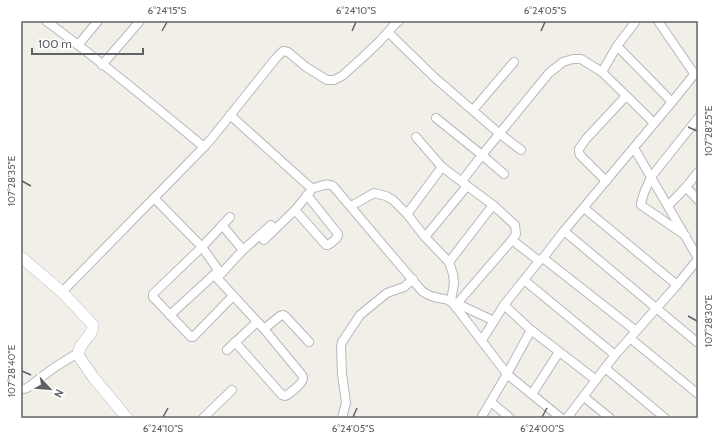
<svg xmlns="http://www.w3.org/2000/svg" width="719" height="439" viewBox="0 0 719 439" font-family="Cabin,sans-serif">
<style>
.lines{fill:none;stroke-linecap:round;stroke-linejoin:round}
.street-casing{stroke:#b5b8bc;stroke-width:10}
.secondary-casing{stroke:#b6babf;stroke-width:12}
.street{stroke:#fff;stroke-width:8}
.secondary{stroke:#fff;stroke-width:11}
.ticks{fill:none;stroke:#5f6368;stroke-width:1.5}
.neatline{fill:none;stroke:#5f6368;stroke-width:1.5}
.ticks-label{font-size:10px;text-anchor:middle;fill:#5f6368}
</style>
<rect width="100%" height="100%" fill="#f1efe8"/>
<g class="lines">
<g class="street-casing">
<g id="street">
<path d="M46,21C100,60 152,104 204,147L212,138L276,58L283,51L288,52L306,67L327,80H334L342,76L361,59L380,41L396,23L399,21"/>
<path d="M388,32L434,77L500,134L521,150"/>
<path d="M78,45L98,21"/>
<path d="M617,46L672,102"/>
<path d="M102,65L140,21"/>
<path d="M602,72L617,46L636,21"/>
<path d="M473,110L514,62"/>
<path d="M230,115L310,187L313,188C321,187 326,182 333,186L422,291C425,293 428,295 431,296C441,300 447,296 455,306"/>
<path d="M436,118L482,155L504,174"/>
<path d="M416,137L442,167L493,205L515,225L516,234L512,240L455,306L507,374L561,418"/>
<path d="M634,148L698,258"/>
<path d="M462,181L482,155L549,73L563,62L573,59H581L602,72L654,123"/>
<path d="M606,181L580,155L579,152V149L586,139L626,96"/>
<path d="M686,187L698,200"/>
<path d="M154,198L202,247L221,274"/>
<path d="M351,206L374,193L386,196L393,200L407,214L425,237L449,262L453,274L454,283L451,301"/>
<path d="M668,206L686,187L698,172"/>
<path d="M584,208L677,285"/>
<path d="M295,210L326,245H328C332,242 338,239 338,234L307,195"/>
<path d="M407,214L442,167"/>
<path d="M230,217L202,247L153,294V297L191,337H193L233,296"/>
<path d="M222,225L243,250"/>
<path d="M564,231L698,343"/>
<path d="M686,236L641,205V203L644,193L651,177L698,118"/>
<path d="M425,237L467,186"/>
<path d="M264,240L295,210L310,192"/>
<path d="M512,240L539,261"/>
<path d="M543,258L636,331"/>
<path d="M449,262L493,205"/>
<path d="M524,280L615,355"/>
<path d="M62,292L204,147"/>
<path d="M456,303L494,321"/>
<path d="M504,305L531,330L596,380"/>
<path d="M170,315L218,271"/>
<path d="M264,329L280,316L283,315L285,316L309,342"/>
<path d="M630,338L698,394"/>
<path d="M482,340L504,305L539,261L543,258L564,231L672,102L693,76V72L658,21"/>
<path d="M235,342L282,395L285,396C289,394 302,384 303,379C303,378 303,376 302,375L264,329L217,278L243,250L271,225"/>
<path d="M227,350L257,322"/>
<path d="M605,368L665,418"/>
<path d="M21,388L24,389L27,388L55,367L78,353"/>
<path d="M532,394L559,352"/>
<path d="M584,397L610,418"/>
<path d="M491,402L510,418"/>
<path d="M203,418L232,390"/>
<path d="M342,418L346,403L342,374L341,347L342,342L360,315L387,293L404,287L413,279"/>
<path d="M481,418L507,374L531,330"/>
<path d="M567,418L605,368L615,355L677,285L698,259"/>
</g>
</g>
<g class="secondary-casing">
<path id="secondary" d="M21,257L62,292L93,325C93,337 79,341 78,355L93,377L127,418"/>
</g>
<use href="#street" class="street"/>
<use href="#secondary" class="secondary"/>
</g>
<path class="ticks" d="M162,31L167,22M352,31L356,22M541,31L545,22M688,127L697,131M22,181L31,186M688,316L697,321M22,371L31,375M163,417L168,408M353,417L357,408M542,417L547,408"/>
<rect width="719" height="439" fill="none" stroke="#ffffff" stroke-width="44"/>
<g transform="translate(50 389) rotate(116)" stroke="#ffffff" stroke-width="3" paint-order="stroke">
<path d="M0-3L7 15L0 10L-7 15Z" fill="#5f6368"/>
<text y="-6" font-size="11" font-weight="bold" text-anchor="middle" fill="#5f6368">N</text>
</g>
<path d="M32 48v6h111v-6" fill="none" stroke="#5f6368" stroke-width="2"/>
<text x="38" y="48" font-size="12" fill="#5f6368" stroke="#ffffff" stroke-width="3" paint-order="stroke">100 m</text>
<rect x="22" y="22" width="675" height="395" class="neatline"/>
<g class="ticks-label">
<text x="167" y="14">6°24'15"S</text>
<text x="356" y="14">6°24'10"S</text>
<text x="545" y="14">6°24'05"S</text>
<text transform="translate(708 131) rotate(-90)" y="4">107°28'25"E</text>
<text transform="translate(11 181) rotate(-90)" y="4">107°28'35"E</text>
<text transform="translate(708 321) rotate(-90)" y="4">107°28'30"E</text>
<text transform="translate(11 371) rotate(-90)" y="4">107°28'40"E</text>
<text x="163" y="432">6°24'10"S</text>
<text x="353" y="432">6°24'05"S</text>
<text x="542" y="432">6°24'00"S</text>
</g>
</svg>
